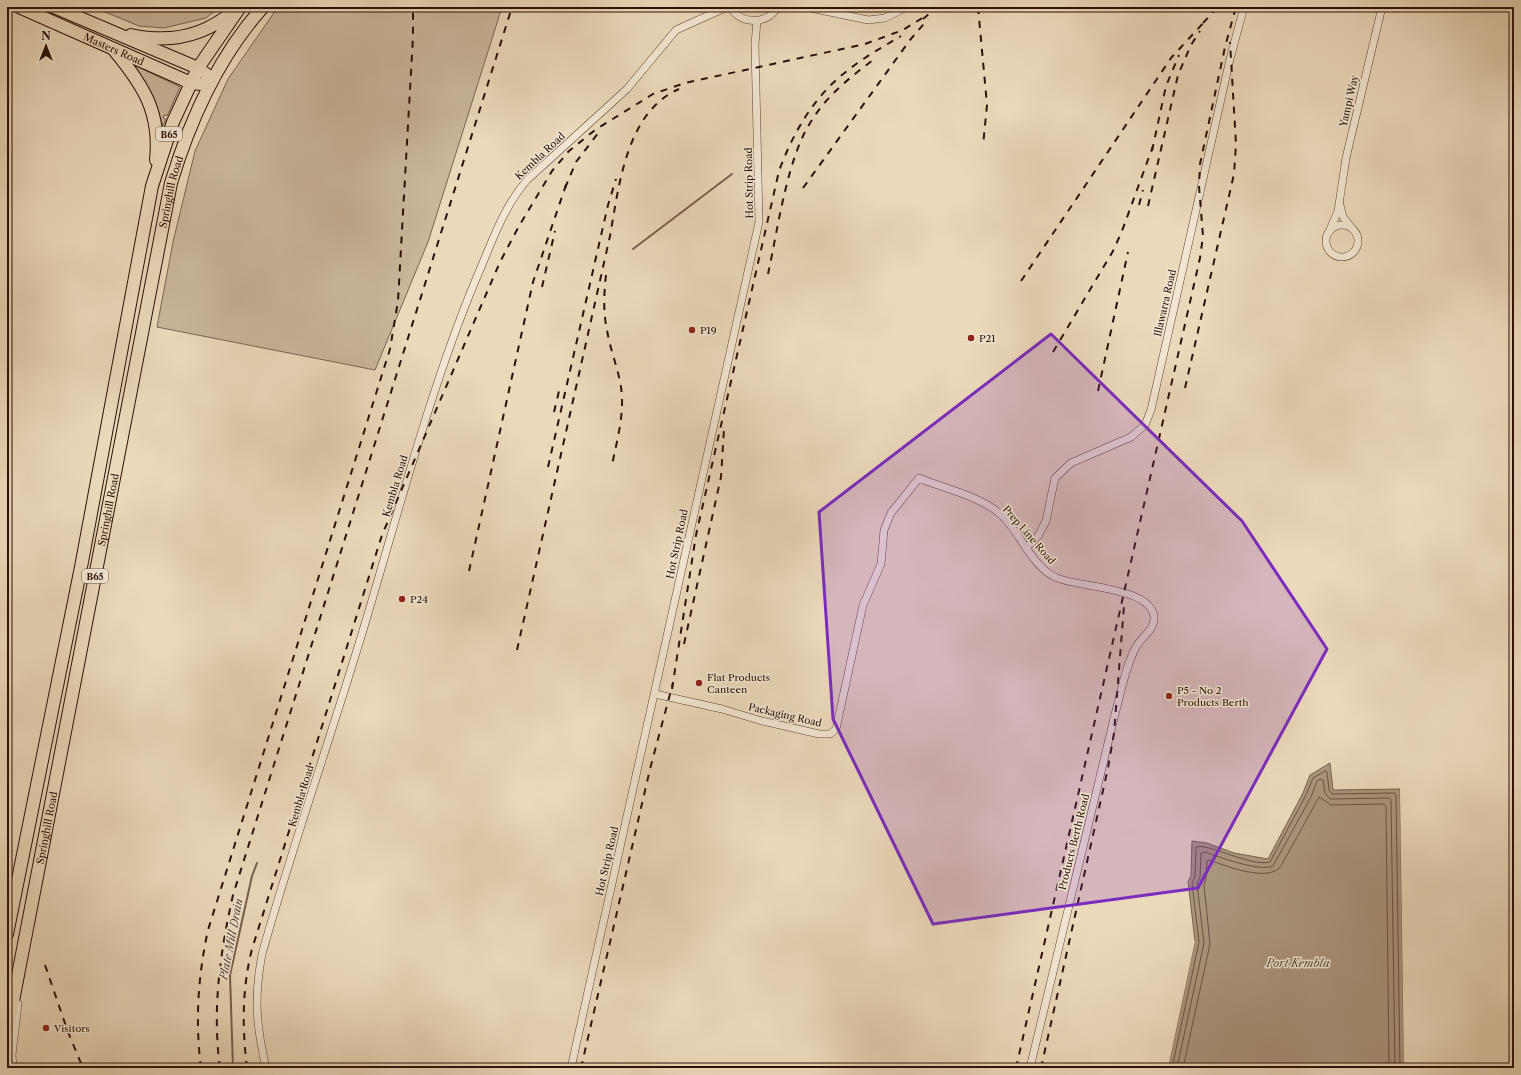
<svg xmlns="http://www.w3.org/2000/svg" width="1521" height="1075" viewBox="0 0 1521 1075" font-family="'Libre Caslon Text',serif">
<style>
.green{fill:#cab79c;stroke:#7a6451}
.water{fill:#aa957d;stroke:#77604d}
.pier{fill:#ebd9bb}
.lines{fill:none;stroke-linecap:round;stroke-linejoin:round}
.shore{stroke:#6a5242;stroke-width:1}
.stream{stroke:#77604d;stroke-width:2}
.minor-casing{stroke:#5b4233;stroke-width:8}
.primary-casing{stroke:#2b1006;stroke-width:14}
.minor{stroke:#f2e6d3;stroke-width:7}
.primary{stroke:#ebd9bb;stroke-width:12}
.rail{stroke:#2b1006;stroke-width:2;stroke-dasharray:7 7;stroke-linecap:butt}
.marked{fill:#7b2cbf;fill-opacity:0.2;stroke:#7b2cbf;stroke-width:3;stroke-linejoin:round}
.poi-dot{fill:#8f2418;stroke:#f2e6d3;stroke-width:1.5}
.labels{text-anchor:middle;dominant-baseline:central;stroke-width:3;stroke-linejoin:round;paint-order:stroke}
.shield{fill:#f2e6d3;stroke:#675044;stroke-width:1}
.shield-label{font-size:9px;font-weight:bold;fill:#2b1006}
.street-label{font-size:10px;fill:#2b1006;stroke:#f2e6d3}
.poi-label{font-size:10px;fill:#2b1006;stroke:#f2e6d3;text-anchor:start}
.water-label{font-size:11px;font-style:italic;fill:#5e4536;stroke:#f2e6d3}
</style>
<rect width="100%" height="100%" fill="#ebd9bb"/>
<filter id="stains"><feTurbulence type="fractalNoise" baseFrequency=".005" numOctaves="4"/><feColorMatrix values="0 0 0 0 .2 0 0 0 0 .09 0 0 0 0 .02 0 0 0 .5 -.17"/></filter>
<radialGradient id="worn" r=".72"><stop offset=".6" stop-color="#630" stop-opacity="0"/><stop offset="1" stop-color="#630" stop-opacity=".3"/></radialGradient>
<g class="green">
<path d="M93,7H220L206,18L164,28L139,26Z"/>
<path d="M278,7H502L428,242L375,370L157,327L173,242L195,151L228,79Z"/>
<path d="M134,65L180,87L167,116L164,115L163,118L166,119L163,126L153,97Z"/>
</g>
<path class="water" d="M1330,763L1333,790L1400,789L1404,1068H1168L1195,941L1188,881L1191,876L1192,841L1207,843L1234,853L1268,859L1303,793L1310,775Z"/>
<g class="pier">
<path d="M1400,789H1402L1406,1068H1404Z"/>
<path d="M1193,941H1195L1168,1068H1166Z"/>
</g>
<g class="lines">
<g class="shore">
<path d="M1172,1068L1199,942L1192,883L1195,877L1196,847C1209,843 1250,867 1270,862L1306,795L1313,778L1325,771L1327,772L1329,790L1332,794L1394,793L1396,795L1400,1068"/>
<path d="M1177,1068L1204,943L1197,884L1200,877L1201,853L1205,852C1219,857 1259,872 1273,866L1311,797L1317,781L1321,779L1323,780L1325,793L1330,799L1389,798L1391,800L1395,1068"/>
<path d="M1183,1068L1210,944L1204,885L1206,878L1207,861L1209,860C1226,866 1269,883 1281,866L1319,797L1331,805L1384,804L1386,806L1389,1068"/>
</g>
<g class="stream">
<path d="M633,249L732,174"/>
<path d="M233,1068L230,975L252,876L257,863"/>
</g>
<g class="minor-casing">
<g id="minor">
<path d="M730,7C742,25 766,25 778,7"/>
<path d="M806,7L868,20L885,18L907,7"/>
<path d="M1340,205L1343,217L1351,227"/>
<circle cx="1342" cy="241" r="16"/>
<path d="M1329,232L1338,211L1346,158L1382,7"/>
<path d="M1026,548L1038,536L1046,521L1055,478L1071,463L1131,437L1145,425L1151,410L1230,59L1244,7"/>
<path d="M655,694L722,709L762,721L819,734H830L836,729L863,605L881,564L884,530L891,513L919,478C945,489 977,495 999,513C1019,529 1030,565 1055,577C1076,588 1151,586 1154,617C1155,630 1141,637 1136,647C1125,667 1121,693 1115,714L1030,1068"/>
<path d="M13,1068L12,1055L18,1004"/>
<path d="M266,1068C256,1025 254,997 262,954C293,844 331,737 364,627C399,511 429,392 476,279C491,245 502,209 527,180L627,89L676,30L727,7"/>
<path d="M571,1068L759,222L755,44L757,21"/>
</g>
</g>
<g class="primary-casing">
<g id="primary">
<path id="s1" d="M19,7L191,83L202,84L211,82"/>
<path d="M54,7L198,68L206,74L212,81"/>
<path d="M131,35C168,43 203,37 232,12"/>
<path d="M114,50C143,85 161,112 156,160"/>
<path d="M7,934L81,567L152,186L173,122L198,68L240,7"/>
<path id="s2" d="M7,1032L171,183C190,120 218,57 263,7"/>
</g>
</g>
<use href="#minor" class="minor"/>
<use href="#primary" class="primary"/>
<g class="rail">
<path d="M978,7L987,105L983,146"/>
<path d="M923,19L937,7"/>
<path d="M1203,23L1218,7"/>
<path d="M1152,151L1166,86L1179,55"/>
<path d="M565,188L576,162L599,132"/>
<path d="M803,188L910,40L928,19"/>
<path d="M1139,205L1143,190"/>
<path d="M1148,206L1178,75L1191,45L1200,31"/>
<path d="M768,274C778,229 787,157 812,120C828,94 853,75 877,57"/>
<path d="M606,275C604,293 603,312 607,330C610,349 618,368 621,387C625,413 617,440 612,465"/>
<path d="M1021,281L1171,58L1206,20"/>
<path d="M542,287L555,231"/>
<path d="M1053,352L1113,251L1122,231L1153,146"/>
<path d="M1185,388L1234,174L1236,144L1230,42"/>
<path d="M1098,391L1128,252"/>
<path d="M554,412L560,387"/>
<path d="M548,467L608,205L616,179"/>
<path d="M469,571L533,282L567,182"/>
<path d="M684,644L721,477L724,429"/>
<path d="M517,650L610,236C619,186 626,112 679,89"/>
<path d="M672,689L696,535L779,171C793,133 814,96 847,71C864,57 883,47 901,36"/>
<path d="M45,965L68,1032L83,1068"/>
<path d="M201,1068C195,1021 198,976 208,930L390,349L398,301L413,37V7"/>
<path d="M220,1068C212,1009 220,953 233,895L512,7"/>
<path d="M247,1068C242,1027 242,989 252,949L382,535L500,262L519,226L552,171L569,151L595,130L653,94L685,83L865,44L903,30L927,15"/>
<path d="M581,1068L650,769L673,683"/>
<path d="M1016,1068L1200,258L1203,236L1199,186L1200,164L1225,47L1236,7"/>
<path d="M1041,1068L1108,768L1114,733L1124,606"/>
</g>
</g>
<path class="marked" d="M1051,334L1242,521L1327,649L1198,888L933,924L833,719L819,512Z"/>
<g class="poi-dot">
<circle cx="692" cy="330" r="4"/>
<circle cx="971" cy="338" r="4"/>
<circle cx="402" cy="599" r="4"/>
<circle cx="699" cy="683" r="4"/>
<circle cx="1169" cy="696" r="4"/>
<circle cx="46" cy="1028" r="4"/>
</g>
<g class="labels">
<g class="shield">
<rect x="156" y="127" width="26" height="14" rx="3"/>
<rect x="82" y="569" width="26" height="14" rx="3"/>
</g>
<g class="shield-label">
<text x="169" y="134">B65</text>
<text x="95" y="576">B65</text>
</g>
<g class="street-label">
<text stroke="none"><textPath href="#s1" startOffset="104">Masters Road</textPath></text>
<text transform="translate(1349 101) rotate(-77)">Yampi Way</text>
<text transform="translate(540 156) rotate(-43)">Kembla Road</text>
<text transform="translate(749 183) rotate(-91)">Hot Strip Road</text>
<text stroke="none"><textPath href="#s2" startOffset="856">Springhill Road</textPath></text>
<text transform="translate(1165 303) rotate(-77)">Illawarra Road</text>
<text transform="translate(395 486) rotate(-73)">Kembla Road</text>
<text stroke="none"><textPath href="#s2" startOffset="532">Springhill Road</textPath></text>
<text transform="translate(1029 535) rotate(49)">Prep Line Road</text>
<text transform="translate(677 544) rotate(-78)">Hot Strip Road</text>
<text transform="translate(785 715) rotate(13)">Packaging Road</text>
<text transform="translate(301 796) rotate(-73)">Kembla Road</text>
<text stroke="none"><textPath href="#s2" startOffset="208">Springhill Road</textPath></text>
<text transform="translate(1074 842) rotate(-76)">Products Berth Road</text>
<text transform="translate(607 861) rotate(-77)">Hot Strip Road</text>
</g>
<g class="poi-label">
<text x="700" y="330">P19</text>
<text x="979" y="338">P21</text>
<text x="410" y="599">P24</text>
<text x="707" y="677">Flat Products<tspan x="707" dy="12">Canteen</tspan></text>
<text x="1177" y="690">P5 - No 2<tspan x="1177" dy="12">Products Berth</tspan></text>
<text x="54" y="1028">Visitors</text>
</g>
<g class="water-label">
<text transform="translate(231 939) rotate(-79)">Plate Mill Drain</text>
<text x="1298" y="963">Port Kembla</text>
</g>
</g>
<rect width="1521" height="1075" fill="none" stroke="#ebd9bb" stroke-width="24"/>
<rect x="8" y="8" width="1505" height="1059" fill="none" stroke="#2b1006" stroke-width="2"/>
<rect x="12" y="12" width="1497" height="1051" fill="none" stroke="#2b1006"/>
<g transform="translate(46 46)" stroke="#f2e6d3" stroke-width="3" paint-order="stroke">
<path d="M0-3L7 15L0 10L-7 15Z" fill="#2b1006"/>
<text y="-6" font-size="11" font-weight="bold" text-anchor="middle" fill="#2b1006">N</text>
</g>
<rect width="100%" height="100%" filter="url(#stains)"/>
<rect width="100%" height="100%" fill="url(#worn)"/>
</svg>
